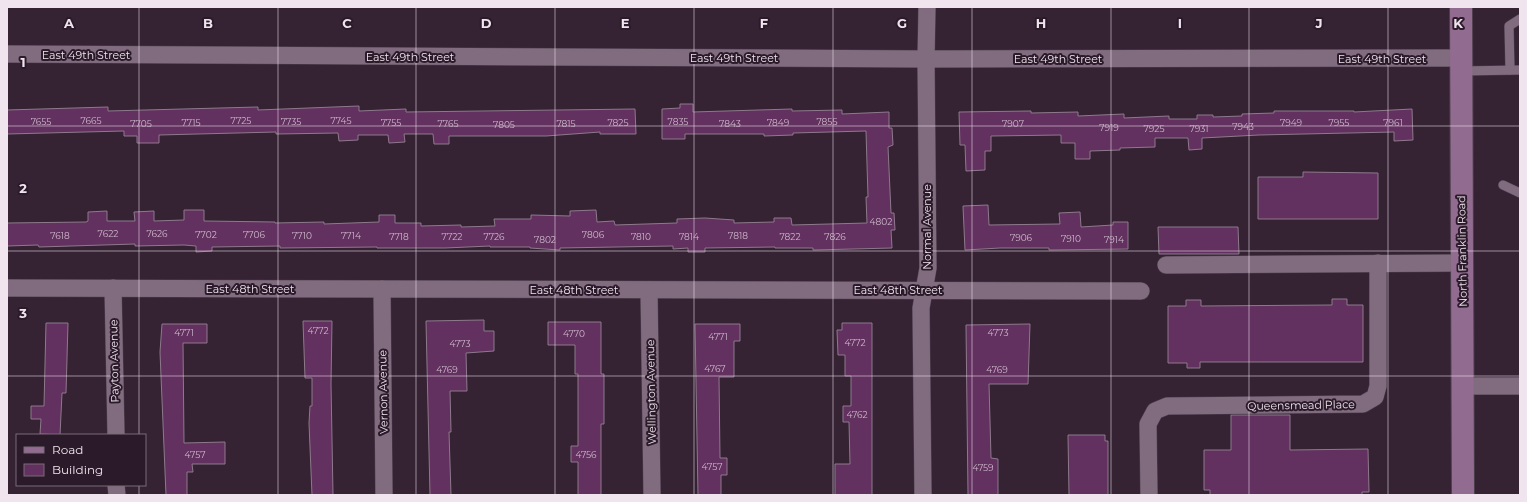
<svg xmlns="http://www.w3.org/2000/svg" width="1527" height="502" viewBox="0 0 1527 502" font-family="Montserrat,sans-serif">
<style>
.building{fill:#62315f;stroke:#8e798c}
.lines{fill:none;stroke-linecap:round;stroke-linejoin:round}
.lane-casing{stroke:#4f404e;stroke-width:10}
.street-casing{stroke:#4f404e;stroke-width:18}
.secondary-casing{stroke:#4f404e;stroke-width:24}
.lane{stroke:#816c7f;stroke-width:9}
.street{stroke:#816c7f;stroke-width:17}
.secondary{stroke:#926c90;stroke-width:22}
.grid{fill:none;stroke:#f0e4ee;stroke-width:1;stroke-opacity:0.55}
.labels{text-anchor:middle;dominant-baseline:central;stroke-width:4;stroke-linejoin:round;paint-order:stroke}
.number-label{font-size:9px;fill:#ccb7ca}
.street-label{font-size:11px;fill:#f0e4ee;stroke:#2b1a2a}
.grid-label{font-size:13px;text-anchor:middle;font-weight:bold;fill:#f0e4ee;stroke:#2b1a2a;stroke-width:4;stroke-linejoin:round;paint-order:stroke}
</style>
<rect width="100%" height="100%" fill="#352334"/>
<g class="building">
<path d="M680,104H693V112L792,109V111L842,110V114L889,112V128H892L893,145L888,147L891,213H894L895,230H891L892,248L813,250V248H775V247L705,248V252H688V248L673,249V246L560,248V250L530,248V247H490V246L445,248H377V247L280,248V246L212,247V251L196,252V246L184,245L135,246V244L39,247L38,245L7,246V223L86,222L88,221V212L107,211V221H135L134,212L154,211V221L184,220V210H204V221L275,222V223L324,222V224L379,222V215H395V223H421V226L461,225V227L495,226L494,219H531V215L570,216V211L596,210L597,222L614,221L615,225L677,223V219L705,218L734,220V223L774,222V218H791L792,225L867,223L866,197H868L866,131L793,133V135L764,136V134H685V139H662V109L680,108Z"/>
<path d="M359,106V111L406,109V112L635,109L636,134H600V132L546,136H449V144H434L433,134H404L405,142L389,143L388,135H358V140L339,141L338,133L276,134V132L159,135V143H137V136H124V131L7,134V110L108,107V111L258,107V110Z"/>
<path d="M1412,109L1413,140L1394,141V132L1259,135L1202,138V149L1189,150L1188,138H1155V147L1120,148V150L1090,151V159H1075V143H1061V135L991,136V151H985V170L966,171L965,145H960L959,112L1031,111V113L1078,112V116L1124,114V118L1169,116V119H1197V115H1213V117L1242,116V114L1274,113V111H1354V112Z"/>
<path d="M1303,172L1378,173V219H1258V177H1303Z"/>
<path d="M988,205L989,225L1060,224L1059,213L1080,212L1081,227L1113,225V222H1128V249L1049,250V248H1000L965,250L963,206Z"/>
<path d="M1158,227H1238L1239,254H1159Z"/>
<path d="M1332,299H1347V305H1363V362H1200V368H1187V363H1168V306H1186V300H1201V306L1332,305Z"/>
<path d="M484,320V331H494V351L466,353L467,391H450L451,432H449L451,495H430L426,321Z"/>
<path d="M303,321H332L331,384L333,495H312L309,423L310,406H312V378H305Z"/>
<path d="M548,322H601V374H604V424H601V495H578V462H571V446H578V374H575V345H548Z"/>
<path d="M46,323H68L66,393H62L60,435L40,434L41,419H31V406H44Z"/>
<path d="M842,323H872V495H835V464H850L849,422H843V406H851V376H845V355H838L837,330H842Z"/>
<path d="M162,324H207V343H183L184,443L225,442V464H192L193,472H187V495H166L160,352Z"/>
<path d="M695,324H740V341H734V377H719L720,458H727V475H721V495H698Z"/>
<path d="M1030,324L1028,384H989L991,458L998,459V495H968L966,325Z"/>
<path d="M1231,415H1290V450L1368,449L1369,492H1362V495H1210V490H1204V450H1231Z"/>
<path d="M1068,435H1105V441H1108V495H1069Z"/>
</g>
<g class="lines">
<g class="lane-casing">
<g id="lane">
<path d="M1510,70L1509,26L1520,19"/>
<path d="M1461,71L1520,70"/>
<path d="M1503,185L1520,193"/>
</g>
</g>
<g class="street-casing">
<g id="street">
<path d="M7,54L926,59L1461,58"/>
<path d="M1166,265L1462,263"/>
<path d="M7,288L1141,291"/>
<path d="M113,288L116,435"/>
<path d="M382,289L384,495"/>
<path d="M649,290L652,495"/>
<path d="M1463,386H1520"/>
<path d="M116,485L117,495"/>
<path d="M923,495L921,308L928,268L926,59L927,7"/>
<path d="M1149,495L1148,424L1155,411L1167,406L1363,404L1375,397L1378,386V263"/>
</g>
</g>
<g class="secondary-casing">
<path id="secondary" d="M1461,7L1463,495"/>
</g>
<use href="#lane" class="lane"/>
<use href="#street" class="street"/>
<use href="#secondary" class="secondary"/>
</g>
<path class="grid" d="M139,7V435M278,7V495M416,7V495M555,7V495M694,7V495M833,7V495M972,7V495M1111,7V495M1249,7V495M1388,7V495M7,126H1520M7,251H1520M7,376H1520M139,485V495"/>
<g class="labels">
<g class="number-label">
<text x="91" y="120">7665</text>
<text x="241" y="120">7725</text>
<text x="341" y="120">7745</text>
<text x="41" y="121">7655</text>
<text x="291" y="121">7735</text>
<text x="678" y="121">7835</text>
<text x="827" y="121">7855</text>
<text x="191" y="122">7715</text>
<text x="391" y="122">7755</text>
<text x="618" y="122">7825</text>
<text x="778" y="122">7849</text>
<text x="1291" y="122">7949</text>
<text x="1339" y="122">7955</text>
<text x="1393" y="122">7961</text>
<text x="141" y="123">7705</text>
<text x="448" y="123">7765</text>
<text x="566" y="123">7815</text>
<text x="730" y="123">7843</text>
<text x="1013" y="123">7907</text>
<text x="504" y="124">7805</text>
<text x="1243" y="126">7943</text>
<text x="1109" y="127">7919</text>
<text x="1154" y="128">7925</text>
<text x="1199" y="128">7931</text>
<text x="881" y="221">4802</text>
<text x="108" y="233">7622</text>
<text x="157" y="233">7626</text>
<text x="206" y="234">7702</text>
<text x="254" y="234">7706</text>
<text x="593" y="234">7806</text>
<text x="60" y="235">7618</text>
<text x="302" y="235">7710</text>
<text x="351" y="235">7714</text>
<text x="738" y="235">7818</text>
<text x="399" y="236">7718</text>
<text x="452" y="236">7722</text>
<text x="494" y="236">7726</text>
<text x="641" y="236">7810</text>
<text x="689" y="236">7814</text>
<text x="790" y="236">7822</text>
<text x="835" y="236">7826</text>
<text x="1021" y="237">7906</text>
<text x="1071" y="238">7910</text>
<text x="545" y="239">7802</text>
<text x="1114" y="239">7914</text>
<text x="318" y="330">4772</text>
<text x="184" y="332">4771</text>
<text x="998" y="332">4773</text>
<text x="574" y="333">4770</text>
<text x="718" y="336">4771</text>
<text x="855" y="342">4772</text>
<text x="460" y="343">4773</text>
<text x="715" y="368">4767</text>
<text x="447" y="369">4769</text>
<text x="997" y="369">4769</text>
<text x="857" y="414">4762</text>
<text x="195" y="454">4757</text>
<text x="586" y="454">4756</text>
<text x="712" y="466">4757</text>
<text x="983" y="467">4759</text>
</g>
<g class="street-label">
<text x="86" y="55">East 49th Street</text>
<text x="410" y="57">East 49th Street</text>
<text x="734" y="58">East 49th Street</text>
<text x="1058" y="59">East 49th Street</text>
<text x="1382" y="59">East 49th Street</text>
<text transform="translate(927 227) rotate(-90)">Normal Avenue</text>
<text transform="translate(1462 251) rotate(-91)">North Franklin Road</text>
<text x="250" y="289">East 48th Street</text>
<text x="574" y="290">East 48th Street</text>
<text x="898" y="290">East 48th Street</text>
<text transform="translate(114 361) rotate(-91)">Payton Avenue</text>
<text transform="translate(383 392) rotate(-91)">Vernon Avenue</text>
<text transform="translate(651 392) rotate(-91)">Wellington Avenue</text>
<text transform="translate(1301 405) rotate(-1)">Queensmead Place</text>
</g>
</g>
<g class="grid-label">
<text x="69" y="28">A</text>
<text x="208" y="28">B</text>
<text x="347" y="28">C</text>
<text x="486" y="28">D</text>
<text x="625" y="28">E</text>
<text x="764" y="28">F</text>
<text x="902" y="28">G</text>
<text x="1041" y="28">H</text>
<text x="1180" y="28">I</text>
<text x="1319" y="28">J</text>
<text x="1458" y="28">K</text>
<text x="23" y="67">1</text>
<text x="23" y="193">2</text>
<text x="23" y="318">3</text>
</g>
<rect width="1527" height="502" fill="none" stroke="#f0e4ee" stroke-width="16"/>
<rect x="16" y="434" width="130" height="52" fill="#2b1a2a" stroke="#7a6b78"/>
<rect x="24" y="447" width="20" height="6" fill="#926c90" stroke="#7a6b78"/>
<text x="52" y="454" font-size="12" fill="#f0e4ee">Road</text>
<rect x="24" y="464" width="20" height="12" fill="#62315f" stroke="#7a6b78"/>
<text x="52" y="474" font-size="12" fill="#f0e4ee">Building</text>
</svg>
